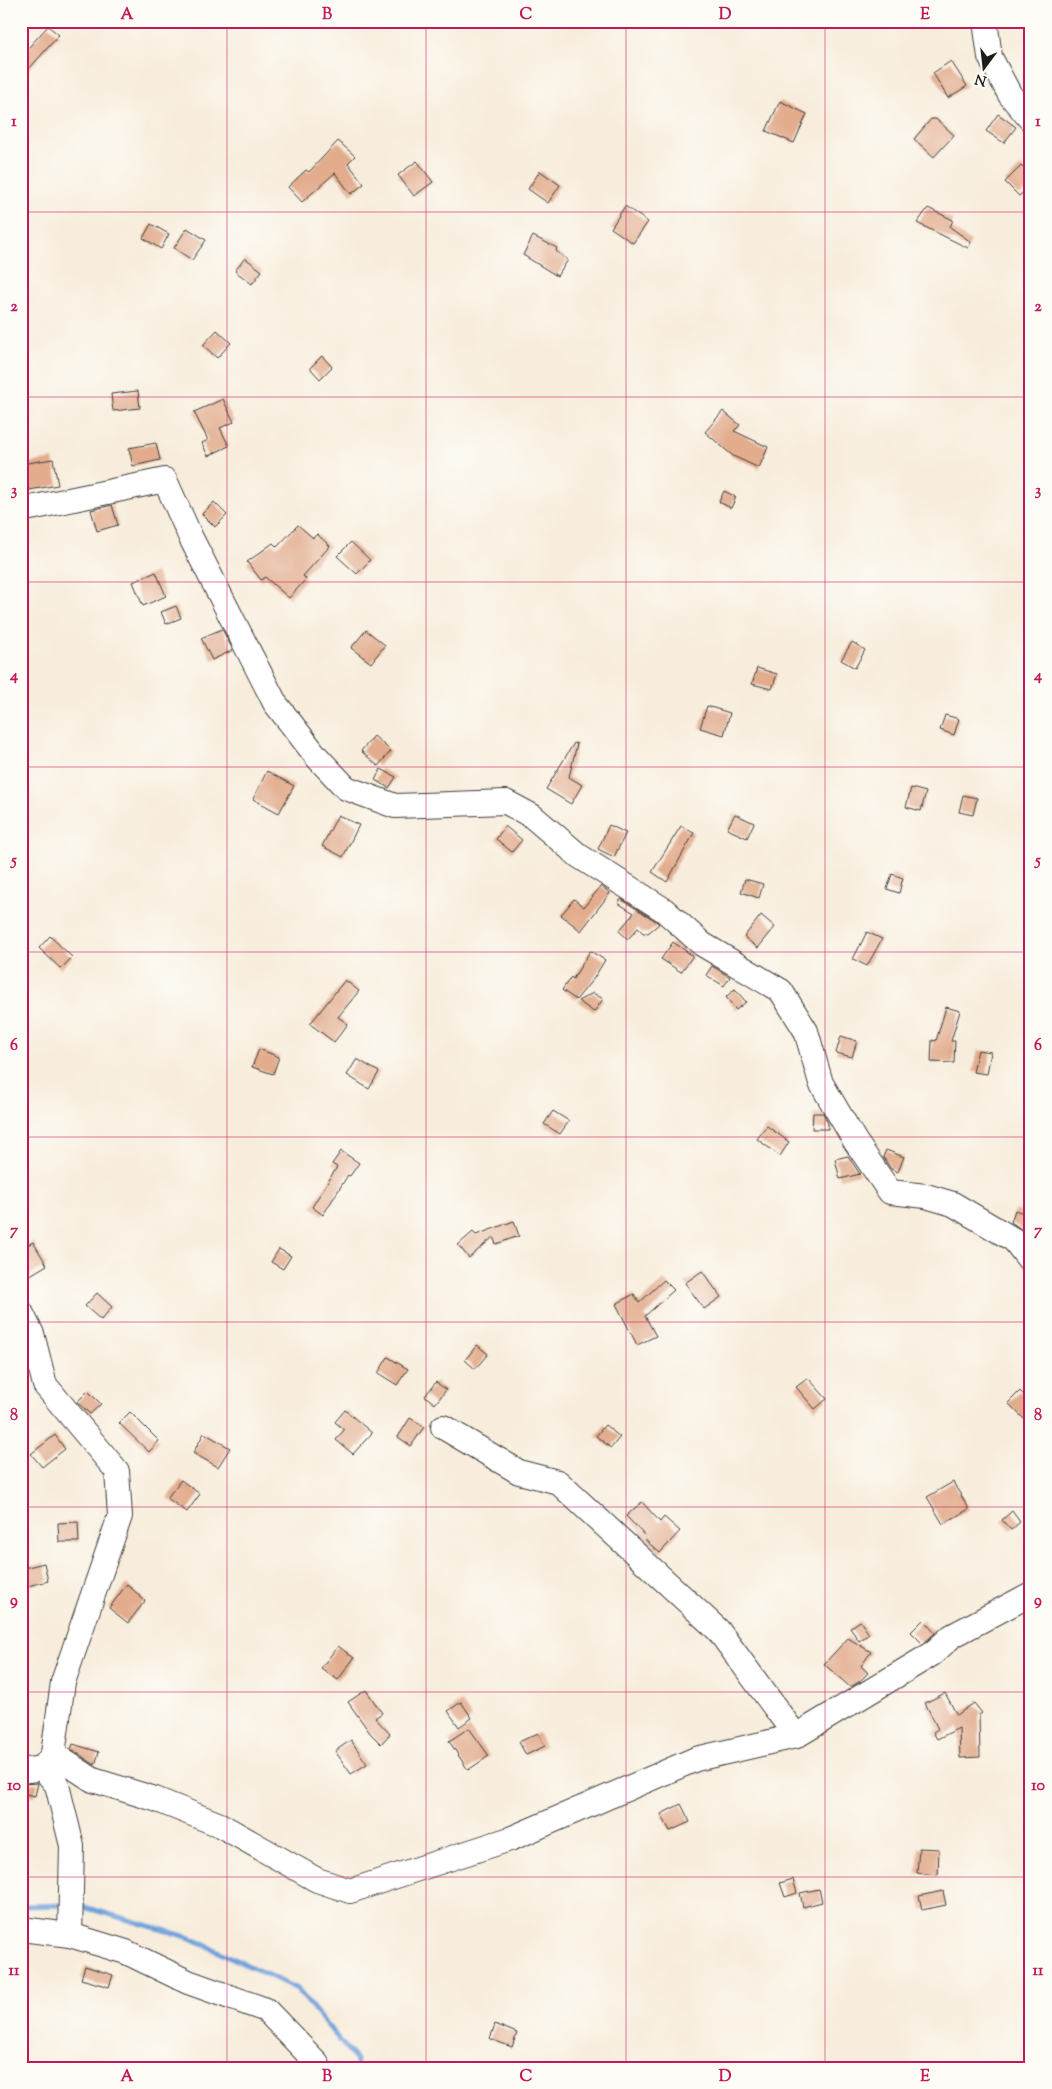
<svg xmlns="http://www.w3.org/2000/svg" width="1052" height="2089" viewBox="0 0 1052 2089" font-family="'Sorts Mill Goudy',serif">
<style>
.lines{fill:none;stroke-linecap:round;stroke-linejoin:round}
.stream{stroke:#72a2dc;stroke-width:5}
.building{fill:#e2ac8d}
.minor-casing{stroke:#3d3b39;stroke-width:26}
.minor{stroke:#fff;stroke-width:24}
.grid{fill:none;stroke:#c2185b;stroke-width:1;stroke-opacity:0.55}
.neatline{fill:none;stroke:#c2185b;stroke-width:2}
.grid-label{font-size:16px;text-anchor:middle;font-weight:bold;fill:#c2185b}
</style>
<rect width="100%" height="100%" fill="#fdfcf7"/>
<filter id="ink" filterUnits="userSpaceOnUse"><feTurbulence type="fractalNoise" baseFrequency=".02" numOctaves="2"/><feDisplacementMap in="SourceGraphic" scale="10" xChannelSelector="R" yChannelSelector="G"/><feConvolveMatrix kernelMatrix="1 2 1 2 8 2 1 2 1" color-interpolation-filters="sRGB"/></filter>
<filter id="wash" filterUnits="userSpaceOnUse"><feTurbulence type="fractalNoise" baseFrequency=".0096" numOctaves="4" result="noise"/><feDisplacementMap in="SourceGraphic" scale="20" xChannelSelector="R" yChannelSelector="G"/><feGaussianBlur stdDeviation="1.12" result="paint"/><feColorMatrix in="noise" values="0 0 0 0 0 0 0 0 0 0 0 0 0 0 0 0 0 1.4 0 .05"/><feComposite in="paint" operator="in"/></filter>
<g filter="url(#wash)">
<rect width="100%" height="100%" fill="#f8eddc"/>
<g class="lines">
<g class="stream">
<path d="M77,1905L191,1938L297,1989L356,2060L358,2068"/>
<path d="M21,1906L66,1905"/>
</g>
</g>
<g id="blocks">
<g class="building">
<path d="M48,26L59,35L21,78V56Z"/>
<path d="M951,61L967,86L948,98L933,73Z"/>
<path d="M780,101L807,114L794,143L766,131Z"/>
<path d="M998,114L1016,127L1004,143L986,131Z"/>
<path d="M931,119H936L954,135L934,157L914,139Z"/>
<path d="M338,141L355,156L348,163L364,184L351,194L335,173L302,202L288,187L306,170L309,172Z"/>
<path d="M417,161L433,182L414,196L398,175Z"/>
<path d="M1021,166L1031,176V185L1019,196L1005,182Z"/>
<path d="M540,171L560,185L548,203L528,189Z"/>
<path d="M625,206L648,222L633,243L611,228Z"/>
<path d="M928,208L953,220L950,227L971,242L968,248L917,223Z"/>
<path d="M151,224L169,234L161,249L143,238Z"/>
<path d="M187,228L206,240L192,260L174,248Z"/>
<path d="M533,236L557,248L556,251L568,260L557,276L523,255Z"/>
<path d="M245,258L262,271L252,284L235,271Z"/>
<path d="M217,330L231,343L217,358L203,345Z"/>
<path d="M322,356L332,367L320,379L310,368Z"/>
<path d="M138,391L140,408L113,411L111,394Z"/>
<path d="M223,399L234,422L220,428L229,446L208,456L202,443L208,440L194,412Z"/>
<path d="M723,411L740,425L734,431L768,447L759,468L733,456L705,432Z"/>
<path d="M156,443L160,460L133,466L129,448Z"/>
<path d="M53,459L58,485L29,490V488L21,490V464Z"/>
<path d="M724,491L736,497L731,508L719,502Z"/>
<path d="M214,502L227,515L215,527L202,514Z"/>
<path d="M112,505L118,525L97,531L91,510Z"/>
<path d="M298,525L313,538L317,534L330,546L303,576L306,579L289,598L265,577L261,580L247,562L273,543L277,547Z"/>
<path d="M351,542L370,560L357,574L337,556Z"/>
<path d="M156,572L166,596L143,606L133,582Z"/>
<path d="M176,606L181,618L166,624L161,612Z"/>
<path d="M222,629L233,650L212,660L201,638Z"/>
<path d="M366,630L385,645L371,663L351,648Z"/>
<path d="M852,642L865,650L855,668L841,660Z"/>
<path d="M757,668L777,674L772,689L752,684Z"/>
<path d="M707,706L730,713L724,735L700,728Z"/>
<path d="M945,715L959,719L954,735L940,730Z"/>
<path d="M374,736L391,751L378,766L361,751Z"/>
<path d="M574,743L577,744L569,777L582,785L571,804L546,789Z"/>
<path d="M381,769L396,777L389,788L375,780Z"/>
<path d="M267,771L294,786L279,813L253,799Z"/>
<path d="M911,788L926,792L921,811L906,807Z"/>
<path d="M963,795L977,798L973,815L959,812Z"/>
<path d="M735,814L754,823L747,838L727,829Z"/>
<path d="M338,815L359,825L343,857L322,846Z"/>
<path d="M609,825L626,833L614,857L598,849Z"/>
<path d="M505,826L522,840L512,852L496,839Z"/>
<path d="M681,826L694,833L667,882L652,872Z"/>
<path d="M892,874L903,878L899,893L887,889Z"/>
<path d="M745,879L763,884L759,898L741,892Z"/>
<path d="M601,886L610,893L581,931L561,915L574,899L584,907Z"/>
<path d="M621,899L656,921L659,924L648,933H643L638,928L628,939L619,931L634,913L618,903Z"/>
<path d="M761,915L775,927L758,948L744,937Z"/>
<path d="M867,932L882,939L867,966L853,959Z"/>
<path d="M50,936L72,957L61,969L39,948Z"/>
<path d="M673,942L693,956L681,972L661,959Z"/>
<path d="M590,951L605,960L594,978L576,1000L562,990L571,977L573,979Z"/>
<path d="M712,966L730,977L724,986L706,975Z"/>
<path d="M345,980L359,991L338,1017L348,1024L334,1042L310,1024Z"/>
<path d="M735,989L746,1002L736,1010L726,997Z"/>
<path d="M593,993L603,999L594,1012L578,1001Z"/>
<path d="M946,1007L960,1011L951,1041H955L954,1063L931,1062L932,1040L936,1041Z"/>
<path d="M841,1036L857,1041L852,1057L836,1053Z"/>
<path d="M259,1049L279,1057L273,1074L252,1067Z"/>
<path d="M978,1050L991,1052L987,1074L973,1072Z"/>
<path d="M357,1059L379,1072L369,1089L347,1075Z"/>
<path d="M553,1111L569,1121L560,1134L544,1124Z"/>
<path d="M813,1113H823L828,1123V1129H812Z"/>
<path d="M767,1126L789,1142L780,1156L757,1139Z"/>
<path d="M886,1150L904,1157L898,1172L891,1169L883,1157Z"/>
<path d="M341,1151L359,1163L350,1176L348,1175L323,1215L312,1207L337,1167L332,1164Z"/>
<path d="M848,1156L860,1174L840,1179L835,1159Z"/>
<path d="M1015,1210L1031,1216L1025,1232L1011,1222Z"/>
<path d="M514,1221L519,1236L496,1244L493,1237L469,1258L458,1245L473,1232L476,1235Z"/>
<path d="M33,1242L47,1265L27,1277L21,1268V1249Z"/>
<path d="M279,1249L291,1256L283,1269L271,1262Z"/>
<path d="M702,1271L721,1297L704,1309L685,1283Z"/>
<path d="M664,1280L674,1290L645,1316L656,1336L637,1345L616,1304L634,1294L639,1303Z"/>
<path d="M97,1293L112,1307L101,1320L85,1306Z"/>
<path d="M477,1345L488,1354L475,1369L465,1360Z"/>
<path d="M388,1357L408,1369L397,1385L378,1373Z"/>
<path d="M808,1378L827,1399L815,1409L796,1387Z"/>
<path d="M436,1382L446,1390L435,1404L425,1396Z"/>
<path d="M88,1391L101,1404L90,1414L77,1402Z"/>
<path d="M1020,1391L1031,1402V1412L1024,1419L1008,1403Z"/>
<path d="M345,1410L372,1433L353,1454L336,1440L344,1430L335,1422Z"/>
<path d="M130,1412L159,1441L149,1452L119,1423Z"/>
<path d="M410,1418L424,1427L411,1446L398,1437Z"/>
<path d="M605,1425L620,1437L611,1448L596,1436Z"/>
<path d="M204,1433L230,1448L218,1467L193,1453Z"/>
<path d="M55,1435L65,1449L42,1467L31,1454Z"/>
<path d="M181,1480L200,1494L187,1512L167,1498Z"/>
<path d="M953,1482L969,1509L943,1524L927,1497Z"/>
<path d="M642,1502L660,1522L664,1517L680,1531L660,1553L644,1539L646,1537L626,1516Z"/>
<path d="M1012,1511L1020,1522L1011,1530L1002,1520Z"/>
<path d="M78,1522L79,1542H59L58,1523Z"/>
<path d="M44,1563L48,1581L28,1586L24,1568Z"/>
<path d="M127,1584L145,1601L128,1623L109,1608Z"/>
<path d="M923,1620L935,1633L923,1644L911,1632Z"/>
<path d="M860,1621L869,1634L859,1641L850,1628Z"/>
<path d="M848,1638L871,1652L861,1666L868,1673L859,1682L850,1687L824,1664Z"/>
<path d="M338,1646L354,1658L338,1680L321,1668Z"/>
<path d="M366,1690L382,1713L375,1718L390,1734L381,1744L370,1733L348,1702Z"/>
<path d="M945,1693L957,1715L974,1703L982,1713L979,1715L980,1757L960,1758L959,1728L937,1739L933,1732L938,1729L925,1703Z"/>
<path d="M461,1702L472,1718L459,1727L448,1711Z"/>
<path d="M469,1728L489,1756L468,1770L449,1741Z"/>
<path d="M538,1733L545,1746L526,1755L519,1742Z"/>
<path d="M351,1740L367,1764L351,1774L335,1751Z"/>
<path d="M73,1744L99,1752L95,1765L71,1749Z"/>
<path d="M38,1783L35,1796L21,1793V1784Z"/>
<path d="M681,1804L690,1822L670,1831L661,1814Z"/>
<path d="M919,1848L939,1849L938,1875L917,1873Z"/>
<path d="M793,1879L797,1893L785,1897L780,1883Z"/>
<path d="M819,1889L822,1902L803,1907L800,1893Z"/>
<path d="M943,1891L946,1905L922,1910L919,1896Z"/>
<path d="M85,1966L113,1975L109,1987L81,1979Z"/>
<path d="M495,2024L517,2033L512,2047L490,2039Z"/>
</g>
</g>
</g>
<g filter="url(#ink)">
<use href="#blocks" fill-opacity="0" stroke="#3d3b39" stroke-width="1"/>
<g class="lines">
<g class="minor-casing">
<g id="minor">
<path d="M985,21L990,57L1010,95L1031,120"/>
<path d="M21,510L165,480L191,538L275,703L317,757L346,788L395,806L506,802L532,816L579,856L664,910L702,944L781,991L806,1031L821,1083L855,1141L890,1192L926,1196L953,1204L1014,1240L1031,1262"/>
<path d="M21,1312L32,1334L45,1385L117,1471L120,1516L63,1682L53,1754L43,1768L21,1771"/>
<path d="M443,1427L519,1472L558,1482L718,1630L796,1736"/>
<path d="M53,1754L93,1780L155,1799L220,1825L317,1880L350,1891L510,1839L696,1759L796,1736L932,1654L952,1636L1031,1594"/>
<path d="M43,1768L57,1785L72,1846L70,1935L126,1952L188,1982L266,2010L317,2063L319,2068"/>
<path d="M21,1929L70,1935"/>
</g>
</g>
<use href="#minor" class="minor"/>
</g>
</g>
<path class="grid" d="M227,21V2068M426,21V2068M626,21V2068M825,21V2068M21,212H1031M21,397H1031M21,582H1031M21,767H1031M21,952H1031M21,1137H1031M21,1322H1031M21,1507H1031M21,1692H1031M21,1877H1031"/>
<rect width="1052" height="2089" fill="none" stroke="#fdfcf7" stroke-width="55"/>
<g transform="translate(984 68) rotate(195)" stroke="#fdfcf7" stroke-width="4" paint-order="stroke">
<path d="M0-4L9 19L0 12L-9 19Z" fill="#1c1c1c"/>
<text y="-8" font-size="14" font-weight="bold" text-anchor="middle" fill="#1c1c1c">N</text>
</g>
<rect x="28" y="28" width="996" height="2034" class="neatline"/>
<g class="grid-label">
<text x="127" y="19">A</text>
<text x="327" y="19">B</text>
<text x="526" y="19">C</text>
<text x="725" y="19">D</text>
<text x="925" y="19">E</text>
<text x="14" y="126">1</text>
<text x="1038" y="126">1</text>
<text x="14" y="311">2</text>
<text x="1038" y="311">2</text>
<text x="14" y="495">3</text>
<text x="1038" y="495">3</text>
<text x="14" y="680">4</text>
<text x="1038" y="680">4</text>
<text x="14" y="865">5</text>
<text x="1038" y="865">5</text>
<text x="14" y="1050">6</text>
<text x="1038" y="1050">6</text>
<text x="14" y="1235">7</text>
<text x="1038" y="1235">7</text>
<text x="14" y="1420">8</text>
<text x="1038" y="1420">8</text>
<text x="14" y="1605">9</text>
<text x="1038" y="1605">9</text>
<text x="14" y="1790">10</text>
<text x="1038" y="1790">10</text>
<text x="14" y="1975">11</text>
<text x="1038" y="1975">11</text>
<text x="127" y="2081">A</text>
<text x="327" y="2081">B</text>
<text x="526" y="2081">C</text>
<text x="725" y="2081">D</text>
<text x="925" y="2081">E</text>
</g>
</svg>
